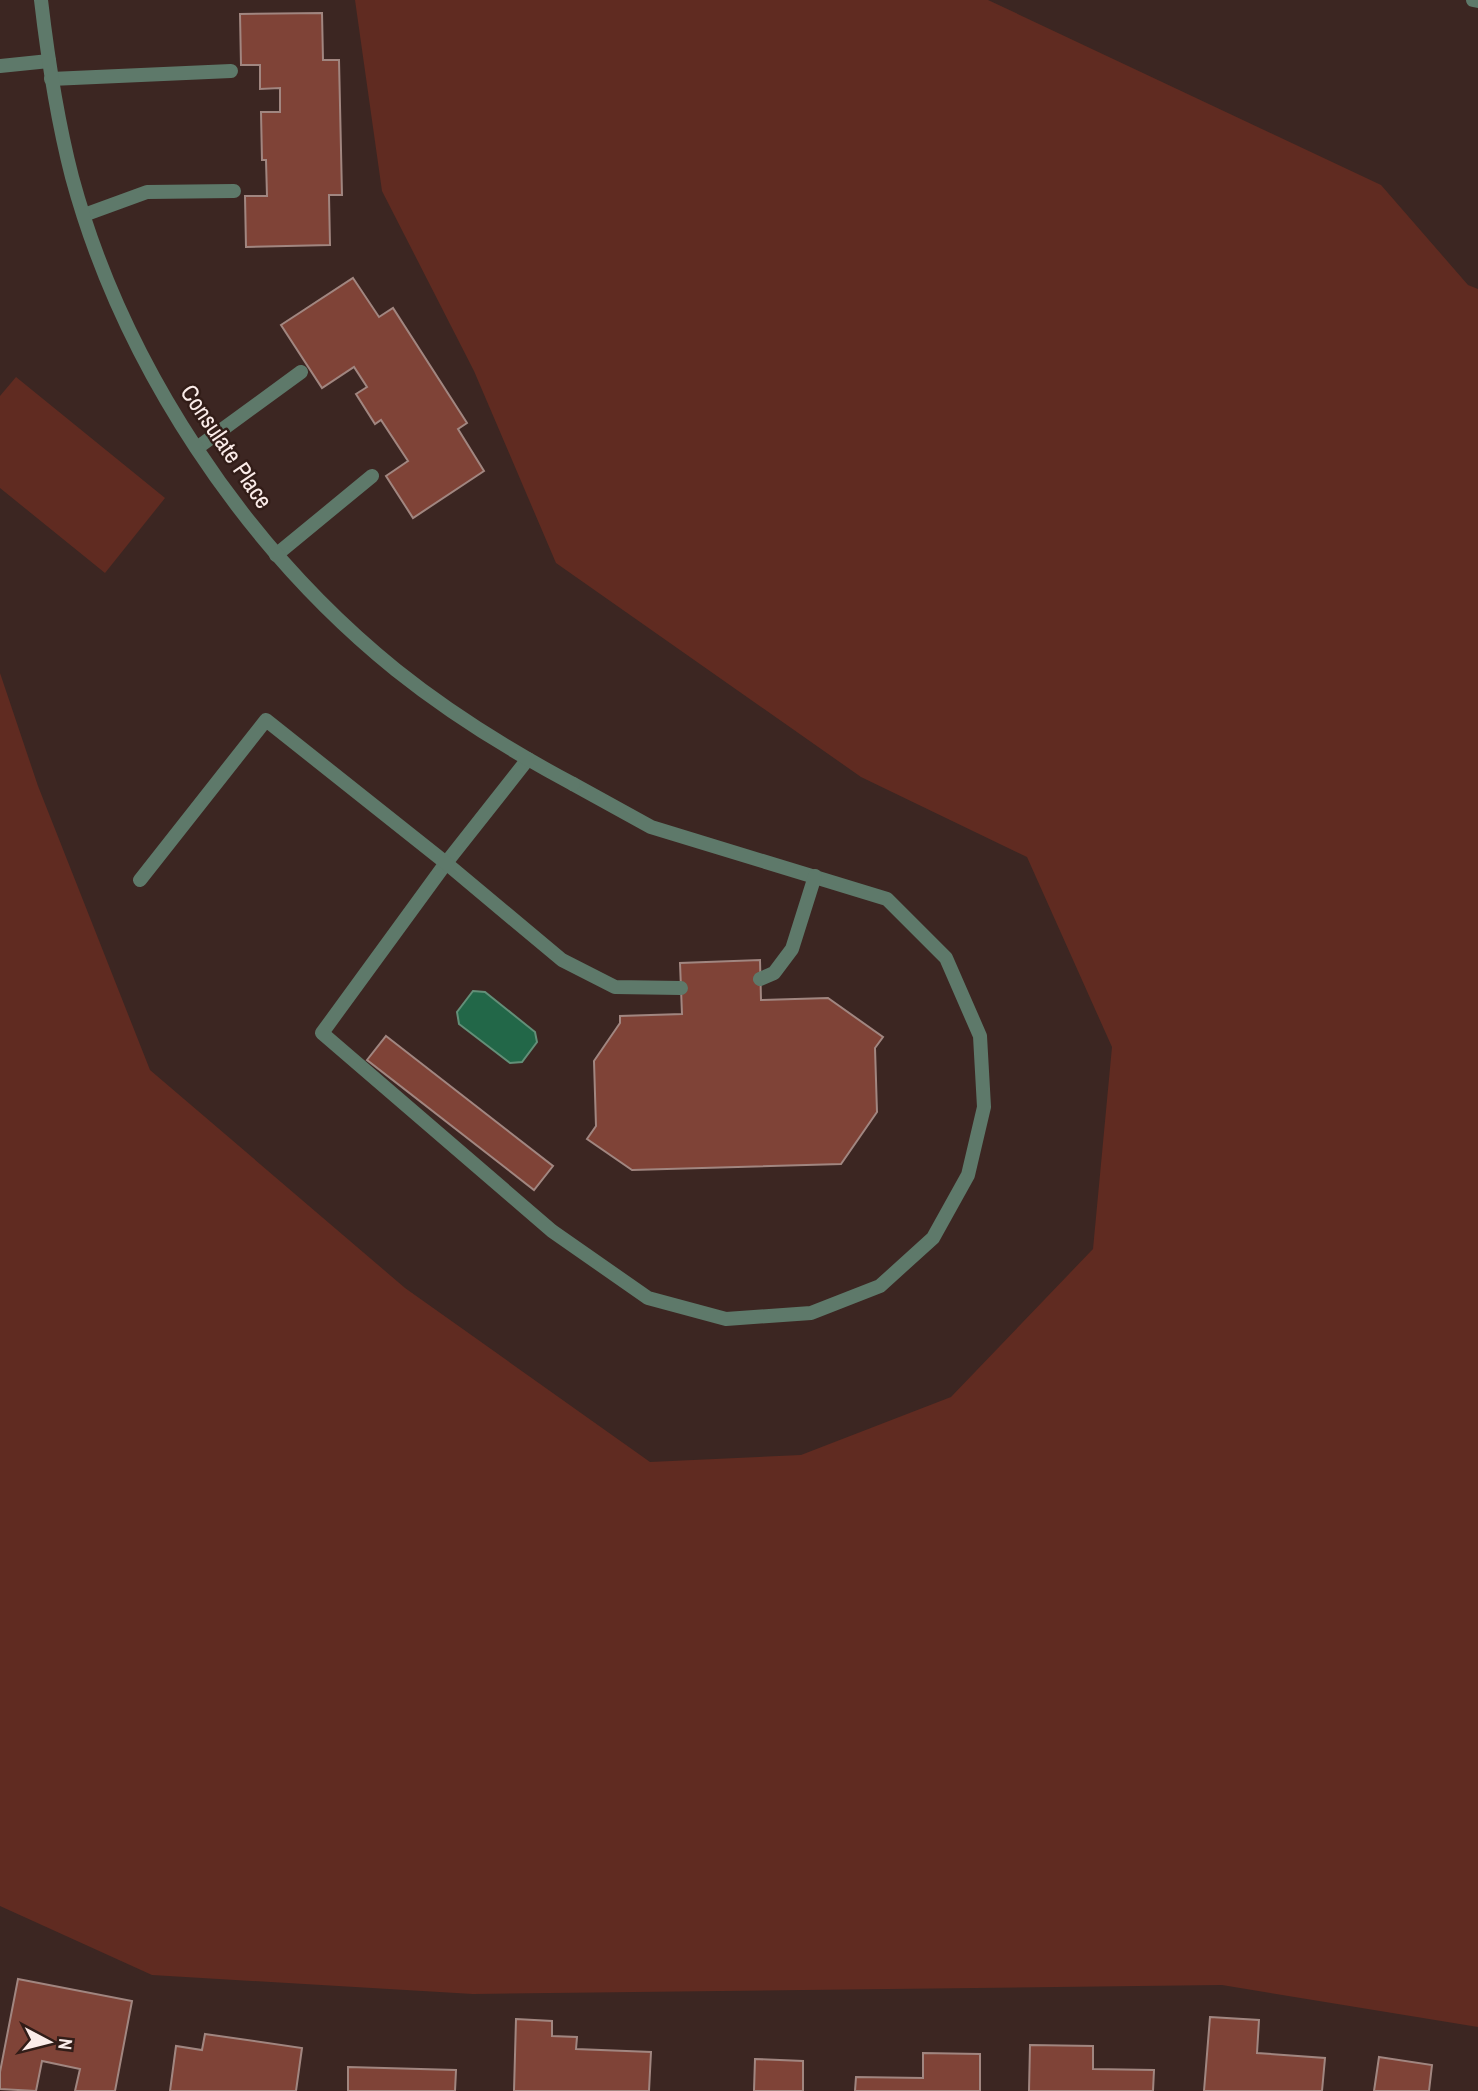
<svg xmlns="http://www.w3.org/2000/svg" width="1478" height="2091" viewBox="0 0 1478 2091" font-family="'Archivo Narrow',sans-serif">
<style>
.green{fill:#602b21}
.water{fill:#226748;stroke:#638f78;stroke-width:2}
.building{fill:#7f4337;stroke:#a18680;stroke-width:2}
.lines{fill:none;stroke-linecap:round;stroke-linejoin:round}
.service{stroke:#5e796a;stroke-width:14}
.minor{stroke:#5e796a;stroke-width:14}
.labels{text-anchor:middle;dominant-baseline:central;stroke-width:5;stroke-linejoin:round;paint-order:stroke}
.street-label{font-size:24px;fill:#fbece9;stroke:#321d18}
</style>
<rect width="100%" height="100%" fill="#3c2622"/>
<g class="green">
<path d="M355,0H988L1381,185L1468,285L1478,289V2027L1222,1985L473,1994L152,1975L0,1906V673L38,786L150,1070L405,1288L650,1462L801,1455L951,1397L1093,1249L1112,1047L1027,857L861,777L556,563L474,371L382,191Z"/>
<path d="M16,377L165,498L105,573L0,488V396Z"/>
</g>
<path class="water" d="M473,991L485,992L535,1032L537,1042L522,1062L510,1063L459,1024L457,1012Z"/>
<g class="building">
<path d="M322,13L323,60H339L342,195H329L330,245L246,247L245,196H267L266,160H262L261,112H280V88L260,89V65H241L240,14Z"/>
<path d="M353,278L379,317L393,308L467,423L458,429L484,471L413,518L386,476L408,461L381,420L375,424L356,394L367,387L354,367L322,388L281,325Z"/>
<path d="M760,960L761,1000L828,998L883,1037L875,1048L877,1112L841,1164L632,1170L587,1139L596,1126L594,1061L620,1023V1016L682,1014L680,963Z"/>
<path d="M386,1036L553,1166L534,1190L367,1060Z"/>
<path d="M18,1979L132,2001L115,2091H75L80,2069L42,2061L36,2091L0,2089V2072Z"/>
<path d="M1210,2017L1259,2020L1257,2053L1325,2058L1322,2091H1204Z"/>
<path d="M516,2019L552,2021V2036L577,2037L576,2049L651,2052L649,2091H514Z"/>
<path d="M205,2034L302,2048L296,2091H170L176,2046L202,2050Z"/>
<path d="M1030,2045L1093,2046V2069L1154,2070L1153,2091H1029Z"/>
<path d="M923,2053L980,2054V2091H855L856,2077L923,2078Z"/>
<path d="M1379,2057L1432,2065L1429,2091H1374Z"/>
<path d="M755,2059L803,2061V2091H754Z"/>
<path d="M348,2067L456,2070L455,2091H348Z"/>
</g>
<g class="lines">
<g class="service">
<path d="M1473,0L1478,1"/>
<path d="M0,66L49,61"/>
<path d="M51,79L231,71"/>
<path d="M84,215L147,192L234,191"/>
<path d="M197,448L301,372"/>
<path d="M276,555L372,476"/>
<path d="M528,759L446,863L322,1033L552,1231L648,1298L726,1319L811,1313L880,1286L933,1238L968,1175L984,1107L980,1036L946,958L887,899L651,827L573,784"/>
<path d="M140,880L266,720L446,863L562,960L615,987L681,988"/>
<path d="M760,979L774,973L792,949L815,876"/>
</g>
<path class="minor" d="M41,0C48,60 57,119 72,177C123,365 244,547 396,670C451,714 511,751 573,784"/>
</g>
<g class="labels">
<g class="street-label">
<text transform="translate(227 446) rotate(56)">Consulate Place</text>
</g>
</g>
<g transform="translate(49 2042) rotate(97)" stroke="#321d18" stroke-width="5" paint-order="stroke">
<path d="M0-5L12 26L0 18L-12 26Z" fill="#fbece9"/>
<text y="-10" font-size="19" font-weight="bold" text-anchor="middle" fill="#fbece9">N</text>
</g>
</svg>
